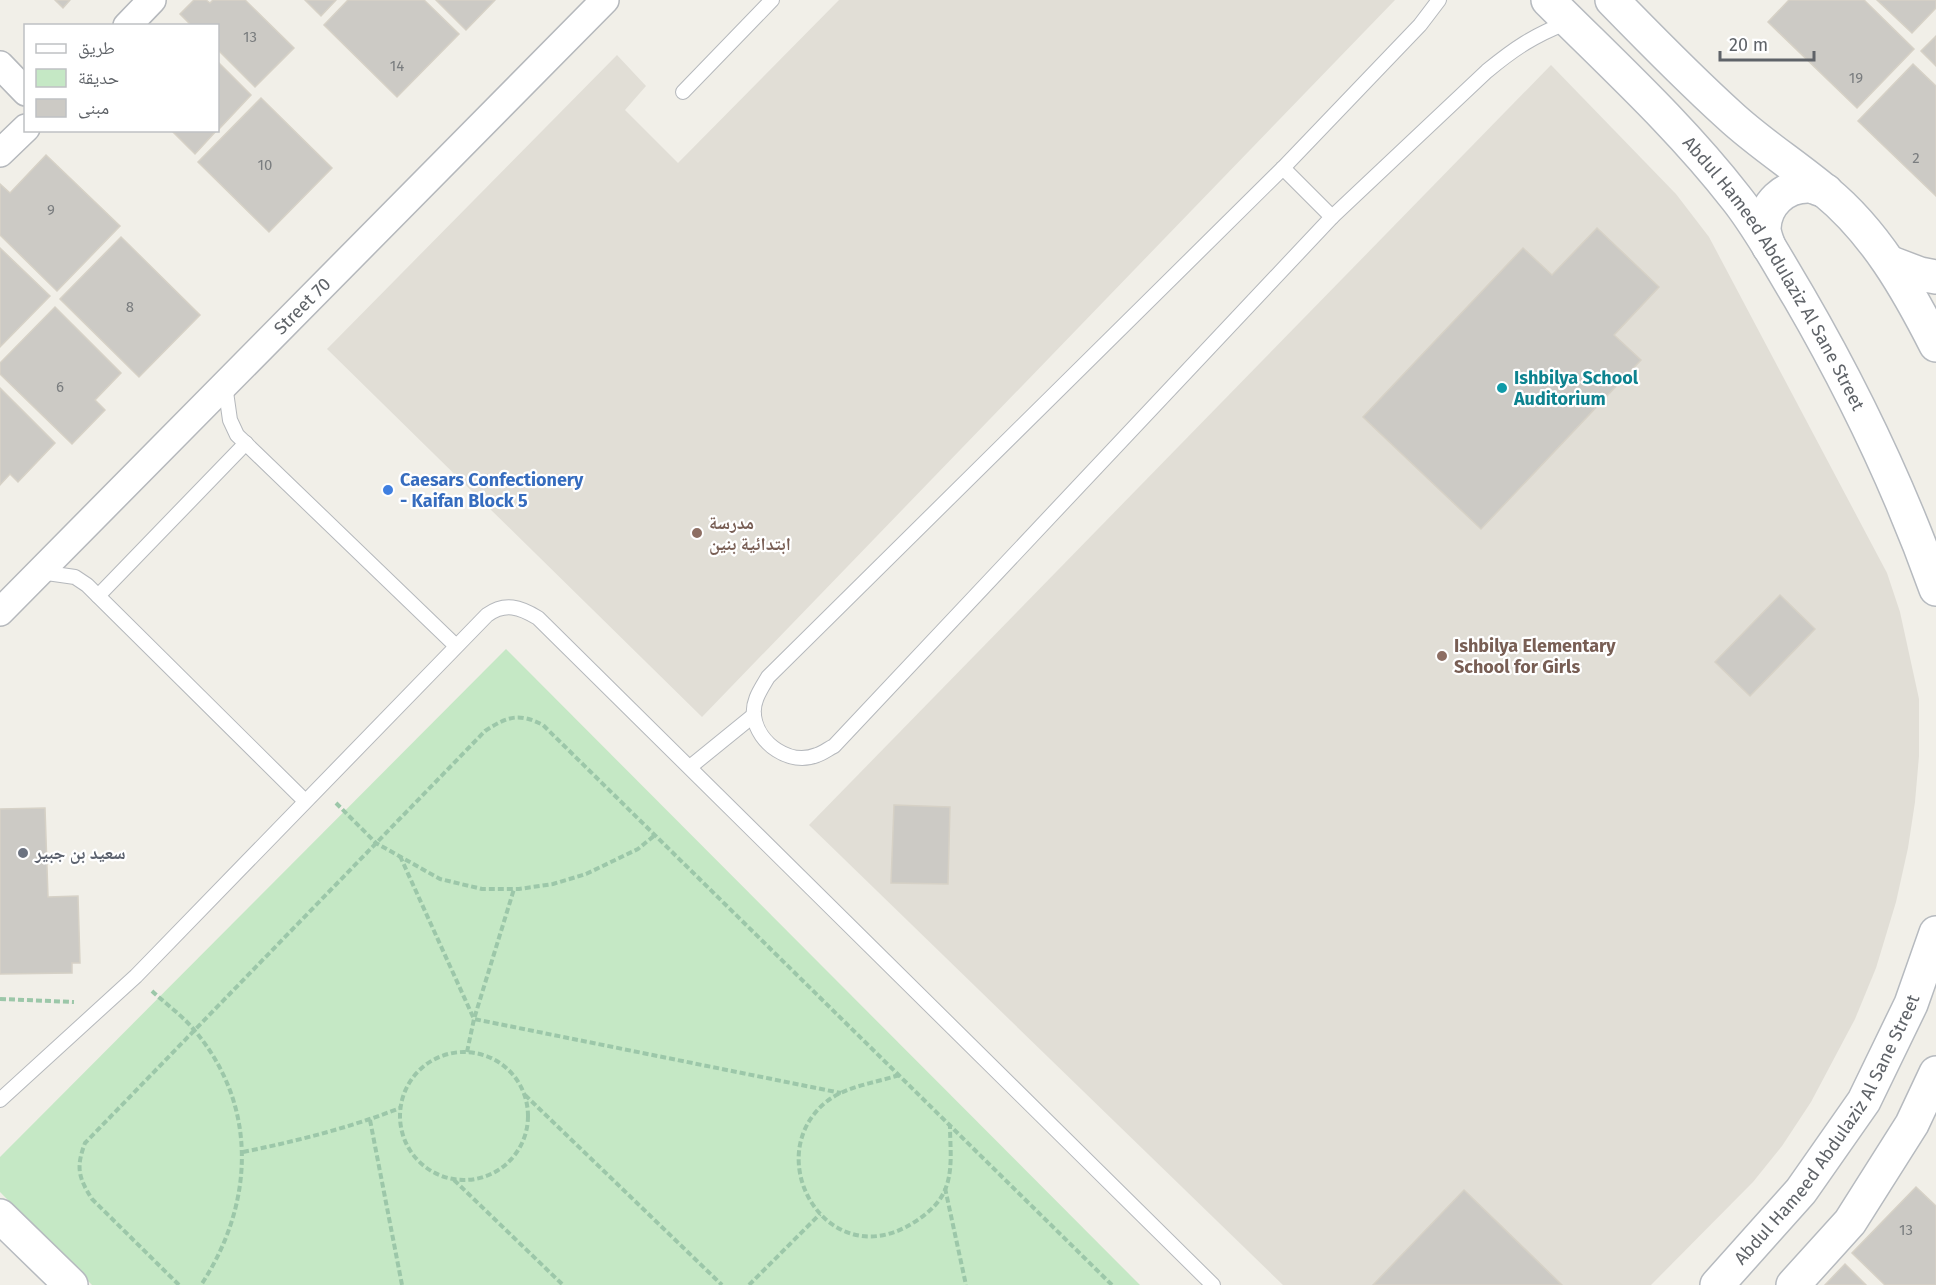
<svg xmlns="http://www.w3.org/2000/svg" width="1936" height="1285" viewBox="0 0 1936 1285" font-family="'Fira Sans','Noto Naskh Arabic',sans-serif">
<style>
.education{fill:#e1ded6}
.green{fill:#c5e8c5}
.building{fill:#cccac5;stroke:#d6d1c6;stroke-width:1.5}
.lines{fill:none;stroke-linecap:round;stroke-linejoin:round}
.service-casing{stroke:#b5b8bc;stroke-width:16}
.minor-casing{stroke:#b5b8bc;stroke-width:30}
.tertiary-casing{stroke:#b5b8bc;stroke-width:36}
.secondary-casing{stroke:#b6babf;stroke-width:36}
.path{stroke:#9cc7a9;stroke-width:4;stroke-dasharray:6 3;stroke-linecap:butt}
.service{stroke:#fff;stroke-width:14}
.minor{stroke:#fff;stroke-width:27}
.tertiary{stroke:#fff;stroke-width:33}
.secondary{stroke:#fff;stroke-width:33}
.culture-dot{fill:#0f9aa8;stroke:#fff;stroke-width:2}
.shop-dot{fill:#3f7fe0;stroke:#fff;stroke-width:2}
.education-dot{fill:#8d6e63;stroke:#fff;stroke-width:2}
.worship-dot{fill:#6b7280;stroke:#fff;stroke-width:2}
.labels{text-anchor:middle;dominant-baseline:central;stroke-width:4.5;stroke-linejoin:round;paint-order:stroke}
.number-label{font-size:15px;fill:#7a7d7f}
.street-label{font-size:18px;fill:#5f6368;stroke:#fff}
.culture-label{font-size:18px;font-weight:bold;fill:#0d838f;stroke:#fff;text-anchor:start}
.shop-label{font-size:18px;font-weight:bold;fill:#366cbe;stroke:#fff;text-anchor:start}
.education-label{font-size:18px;font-weight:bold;fill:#785e54;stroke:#fff;text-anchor:start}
.worship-label{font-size:18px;font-weight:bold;fill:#5b616d;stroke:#fff;text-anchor:start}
</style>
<rect width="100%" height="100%" fill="#f1efe8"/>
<g class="education">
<path d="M839,0H1395L702,717L327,349L617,55L646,86L625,110L678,163Z"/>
<path d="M1551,65L1676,194L1709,237L1887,573L1900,612L1919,699V756L1915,802L1908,848L1896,902L1876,968L1855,1019L1811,1102L1782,1146L1753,1182L1651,1285H1283L809,825Z"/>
</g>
<path class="green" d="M506,649L1140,1285H92L0,1192V1157Z"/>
<g class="building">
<path d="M55,0H70L63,8Z"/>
<path d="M194,0H206L210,3L213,0H245L294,48L255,87L218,50V26H192L180,14Z"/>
<path d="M305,0H336L321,16Z"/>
<path d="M348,0H424L459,34L397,97L324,25Z"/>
<path d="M436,0H495L466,30Z"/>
<path d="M1789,0H1864L1914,49L1857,108L1768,22Z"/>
<path d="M1877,0H1936V8L1912,33Z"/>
<path d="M1936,36V66L1921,51Z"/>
<path d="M218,62L251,95L218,130Z"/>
<path d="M1913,64L1936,86V196L1858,121Z"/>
<path d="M261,98L332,168L269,232L198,162Z"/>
<path d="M171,130H217L195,154Z"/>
<path d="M46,155L120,226L57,291L0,235V184L10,193Z"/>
<path d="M1597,228L1659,287L1614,335L1641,360L1481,529L1363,417L1523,248L1552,275Z"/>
<path d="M121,237L200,315L139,377L60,299Z"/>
<path d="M0,248L50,296L0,347Z"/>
<path d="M55,307L121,373L95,400L105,410L72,444L0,374V363Z"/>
<path d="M0,388L55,443L18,482L10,474L0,485Z"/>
<path d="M1780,595L1815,629L1750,696L1715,662Z"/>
<path d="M894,805L950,807L948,884L891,883Z"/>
<path d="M45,808L48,897L78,896L80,963H72V973L0,974V809Z"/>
<path d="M1916,1187L1936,1206V1285H1885L1852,1253Z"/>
<path d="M1464,1190L1562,1285H1373Z"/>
<path d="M1845,1264L1866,1285H1825Z"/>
</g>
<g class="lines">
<g class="service-casing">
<g id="service">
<path d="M1439,0L1420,25L1283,168L768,677C761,689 752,701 754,716C758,744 790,766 817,755C823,753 828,749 834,746L1332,217L1487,71C1515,48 1533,36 1568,22"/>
<path d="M683,92L772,0"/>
<path d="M1283,168L1332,217"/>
<path d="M225,385L230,420L237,435L456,646"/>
<path d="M40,572L75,577L87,585L305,801"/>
<path d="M98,596L246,443"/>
<path d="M690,767L754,715"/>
<path d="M0,1100L136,976L487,615C505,602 520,607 538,618L1213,1285"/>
</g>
</g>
<g class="minor-casing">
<g id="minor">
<path d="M127,26L152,0"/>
<path d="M0,65L26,92"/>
<path d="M0,153L26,128"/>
<path id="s1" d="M0,612L605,0"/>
</g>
</g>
<g class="tertiary-casing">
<path id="tertiary" d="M1891,263L1920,274L1936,277"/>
</g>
<g class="secondary-casing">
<g id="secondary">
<path id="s2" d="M1548,0C1612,64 1680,126 1736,198C1760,228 1779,264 1799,297C1853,390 1900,488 1936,589"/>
<path d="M1612,0C1650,39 1688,78 1729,115C1759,143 1794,165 1825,191C1875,232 1907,288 1936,345"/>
<path d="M1769,247C1767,241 1764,234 1764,228C1765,204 1784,186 1808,186C1814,186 1820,190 1826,191"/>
<path d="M0,1216L71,1285"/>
<path id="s3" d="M1717,1285L1801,1191L1864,1101L1911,1004L1936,933"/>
<path d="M1793,1285L1850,1222L1912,1124L1936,1073"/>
</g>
</g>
<g class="path">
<path d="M336,803L376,843L440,879L482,889H519L553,884L586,874L638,849L655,835"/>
<path d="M400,856L474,1019L841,1093"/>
<path d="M152,991C166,1004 183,1016 195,1031C259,1107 254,1205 201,1285"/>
<path d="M0,999L74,1002"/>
<path d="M467,1052L474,1019L514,889"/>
<circle cx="464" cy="1116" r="64"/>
<path d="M899,1075C875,1083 846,1086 826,1102C760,1156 824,1270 906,1227C919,1220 936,1208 943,1194C954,1174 950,1147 950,1126"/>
<path d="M525,1095L722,1285"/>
<path d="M370,1120L402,1285"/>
<path d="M243,1152C297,1141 349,1128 400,1108"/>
<path d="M454,1180L563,1285"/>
<path d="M945,1188L966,1285"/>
<path d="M179,1285L92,1199C78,1177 76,1167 85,1143L485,731C507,717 518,712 543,725L1112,1285"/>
<path d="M749,1285L820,1214"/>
</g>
<use href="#service" class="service"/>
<use href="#minor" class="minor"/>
<use href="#tertiary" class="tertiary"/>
<use href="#secondary" class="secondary"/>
</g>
<circle class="culture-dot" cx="1502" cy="388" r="6"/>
<circle class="shop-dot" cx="388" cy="490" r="6"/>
<g class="education-dot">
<circle cx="697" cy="533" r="6"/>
<circle cx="1442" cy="656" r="6"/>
</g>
<circle class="worship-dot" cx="23" cy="853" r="6"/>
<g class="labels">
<g class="number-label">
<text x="250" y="37">13</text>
<text x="397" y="66">14</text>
<text x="1856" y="78">19</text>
<text x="1916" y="158">2</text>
<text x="265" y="165">10</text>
<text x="51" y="210">9</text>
<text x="130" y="307">8</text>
<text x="60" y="387">6</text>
<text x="1906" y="1230">13</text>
</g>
<g class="street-label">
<text stroke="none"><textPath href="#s2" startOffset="357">Abdul Hameed Abdulaziz Al Sane Street</textPath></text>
<text stroke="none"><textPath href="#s1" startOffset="430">Street 70</textPath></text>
<text stroke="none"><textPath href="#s3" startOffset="192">Abdul Hameed Abdulaziz Al Sane Street</textPath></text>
</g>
<g class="culture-label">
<text x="1514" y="378">Ishbilya School<tspan x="1514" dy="21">Auditorium</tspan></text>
</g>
<g class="shop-label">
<text x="400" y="480">Caesars Confectionery<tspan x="400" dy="21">- Kaifan Block 5</tspan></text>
</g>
<g class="education-label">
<text x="709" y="523">مدرسة<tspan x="709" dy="21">ابتدائية بنين</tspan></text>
<text x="1454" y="646">Ishbilya Elementary<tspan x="1454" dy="21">School for Girls</tspan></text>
</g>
<g class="worship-label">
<text x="35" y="853">سعيد بن جبير</text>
</g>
</g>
<rect x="24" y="24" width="195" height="108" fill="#ffffff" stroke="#bfc1c3" stroke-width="1.5"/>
<rect x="36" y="44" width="30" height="9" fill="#ffffff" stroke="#bfc1c3" stroke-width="1.5"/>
<text x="78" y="54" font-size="18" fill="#5f6368">طريق</text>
<rect x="36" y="69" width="30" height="18" fill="#c5e8c5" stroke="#bfc1c3" stroke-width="1.5"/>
<text x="78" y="84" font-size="18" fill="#5f6368">حديقة</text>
<rect x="36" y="99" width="30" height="18" fill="#cccac5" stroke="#bfc1c3" stroke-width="1.5"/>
<text x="78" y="114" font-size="18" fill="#5f6368">مبنى</text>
<path d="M1720 51v9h94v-9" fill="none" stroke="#5f6368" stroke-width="3"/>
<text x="1729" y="51" font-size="18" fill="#5f6368" stroke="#ffffff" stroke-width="4.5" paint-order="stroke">20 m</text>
</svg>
